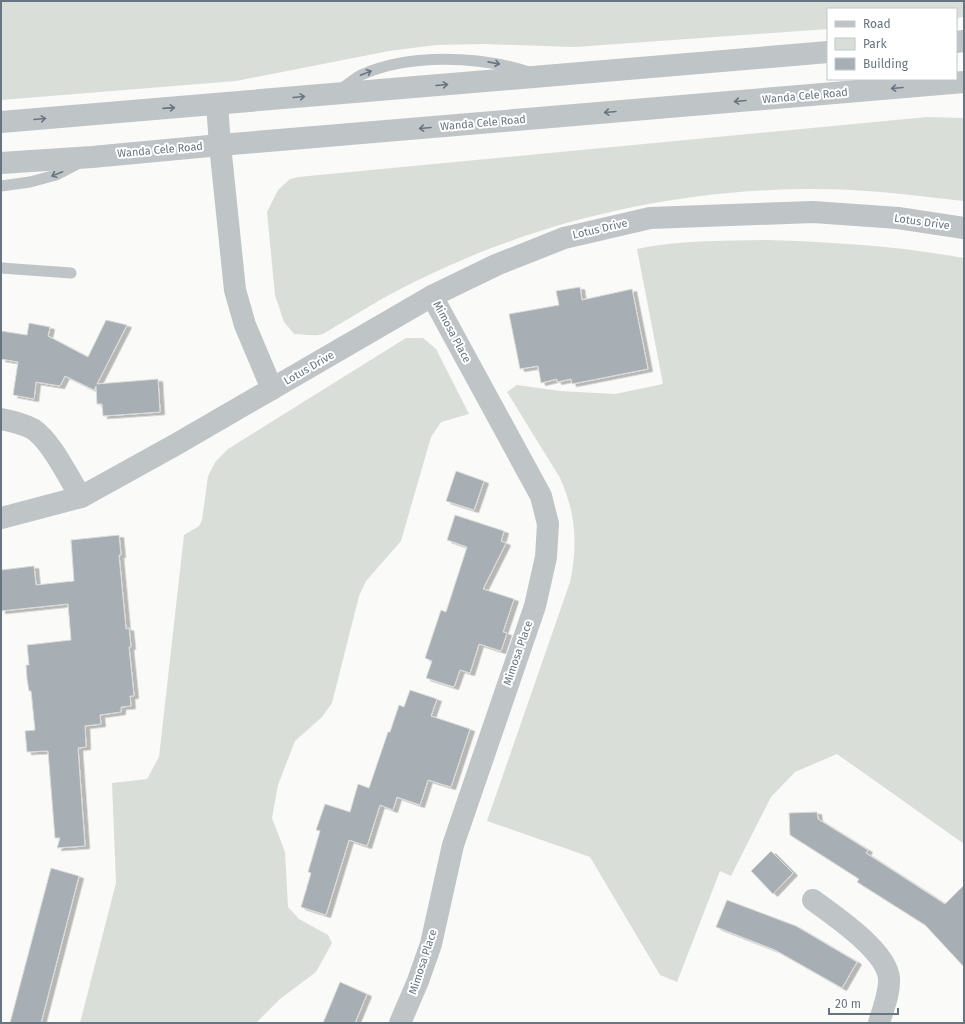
<svg xmlns="http://www.w3.org/2000/svg" width="965" height="1024" viewBox="0 0 965 1024" font-family="'Fira Sans',sans-serif">
<style>
.green{fill:#daded8}
.building{fill:#a7afb4;stroke:#dcdcda;filter:url(#shadow)}
.lines{fill:none;stroke-linecap:round;stroke-linejoin:round}
.service{stroke:#bfc4c7;stroke-width:11}
.minor{stroke:#bfc4c7;stroke-width:22}
.tertiary{stroke:#bfc4c7;stroke-width:22}
.oneway{stroke:#677580}
.labels{text-anchor:middle;dominant-baseline:central;stroke-width:4;stroke-linejoin:round;paint-order:stroke}
.street-label{font-size:11px;fill:#677580;stroke:#fff}
</style>
<defs>
<filter id="shadow"><feDropShadow dx="4.5" dy="2.5" stdDeviation="0" flood-color="#0004"/></filter>
</defs>
<rect width="100%" height="100%" fill="#fafaf8"/>
<g class="green">
<path d="M1,1H964V17L956,18V9H828V29L575,47L483,44L436,45L389,51L236,81L1,100Z"/>
<path d="M927,117L964,118V201C927,197 890,192 852,190C727,184 598,206 481,252C447,266 412,282 380,300C366,308 352,317 338,325C332,328 325,334 319,335C311,336 302,334 294,334L284,322L275,295L267,212L278,190L290,179L298,177Z"/>
<path d="M766,240C832,242 898,246 964,258V844L837,754L795,772L771,797L731,876L720,871L677,982L660,975L590,857L487,821L570,582C578,544 576,514 560,478L507,392L517,385L560,391L615,394L663,384L637,249C679,240 723,241 766,240Z"/>
<path d="M406,338H423L436,349L469,414L441,422L431,437L401,541L366,581L359,596L332,703L322,717L295,741L278,785L272,818L285,852L288,907L299,919L328,935L332,943L316,972L280,999L256,1023H80L116,883L112,783L147,779L159,757L184,535L199,526L202,520L208,476L216,461L228,449Z"/>
</g>
<g class="building">
<path d="M580,287L582,300L632,289L648,369L572,384L571,379L557,382V379L541,383L538,366L520,369L509,314L559,305L556,291Z"/>
<path d="M106,320L127,325L97,384L158,379L160,412L103,416L102,404H97L96,386L94,390L65,376L60,386L36,382L34,399L13,395L18,362L1,359V331L27,335L29,323L50,327L48,336L88,357Z"/>
<path d="M456,471L484,481L474,510L446,501Z"/>
<path d="M455,515L504,531L501,541L506,543L483,589L514,599L503,632L507,633L501,651L479,644L470,673L460,670L454,687L426,678L432,661L425,658L441,610L446,612L467,547L447,540Z"/>
<path d="M119,535L121,555H119L126,629L129,628L131,647H129L134,696H130L131,706L121,707V712L100,715L101,724L85,726L86,747L78,748L85,846L57,848L60,838H55L48,751L27,752L25,731L35,730L31,691H29L27,679L26,665H29L27,645L71,640L68,604L1,611V570L34,566L36,585L74,581L71,540Z"/>
<path d="M410,690L437,699L431,716L470,729L451,787L428,780L420,805L397,797L393,810L380,805L367,846L349,840L326,915L301,907L311,873L308,872L320,831L316,830L325,804L350,812L358,784L369,788L388,732H390L399,705L404,707Z"/>
<path d="M817,812L818,819L868,850L866,853L945,904L964,885V967L925,925L857,882L859,879L790,835L789,813Z"/>
<path d="M771,851L793,873L773,894L751,871Z"/>
<path d="M51,868L79,876L41,1023H10Z"/>
<path d="M727,900L796,926L857,962L842,988L775,950L716,927Z"/>
<path d="M340,982L367,994L355,1023H323Z"/>
</g>
<g class="lines">
<g class="service">
<path d="M341,89C347,85 354,79 361,75C410,53 479,56 529,72"/>
<path d="M1,186L30,182L56,175L79,163"/>
<path d="M1,268L71,273"/>
</g>
<g class="minor">
<path d="M1,419C11,421 24,424 33,429C52,442 68,477 81,497"/>
<path d="M813,900C834,916 886,950 889,978C890,993 883,1009 879,1023"/>
<path d="M400,1023L418,981L431,944L453,845L535,606L546,557L548,524L541,496L432,296"/>
</g>
<g class="tertiary">
<path d="M956,42L964,41"/>
<path d="M217,104L220,145L235,290L245,325L272,389"/>
<path d="M1,122L828,52"/>
<path d="M1,163L92,157L220,145L964,82"/>
<path d="M1,518L81,497L175,445L432,296L496,265L564,238L650,218L813,212L898,218L964,228"/>
</g>
</g>
<defs><path id="oneway-shaft" d="M-6 0H5M1.5-3L5.5 0L1.5 3" fill="none" stroke-width="1.6" stroke-linecap="round" stroke-linejoin="round"/></defs>
<g class="oneway">
<use href="#oneway-shaft" transform="translate(494 63) rotate(11)"/>
<use href="#oneway-shaft" transform="translate(366 73) rotate(-22)"/>
<use href="#oneway-shaft" transform="translate(442 85) rotate(-5)"/>
<use href="#oneway-shaft" transform="translate(897 88) rotate(175)"/>
<use href="#oneway-shaft" transform="translate(299 97) rotate(-5)"/>
<use href="#oneway-shaft" transform="translate(740 101) rotate(175)"/>
<use href="#oneway-shaft" transform="translate(169 108) rotate(-4)"/>
<use href="#oneway-shaft" transform="translate(610 112) rotate(175)"/>
<use href="#oneway-shaft" transform="translate(40 119) rotate(-5)"/>
<use href="#oneway-shaft" transform="translate(425 128) rotate(175)"/>
<use href="#oneway-shaft" transform="translate(57 174) rotate(158)"/>
</g>
<g class="labels">
<g class="street-label">
<text transform="translate(805 96) rotate(-5)">Wanda Cele Road</text>
<text transform="translate(483 123) rotate(-5)">Wanda Cele Road</text>
<text transform="translate(160 150) rotate(-5)">Wanda Cele Road</text>
<text transform="translate(922 222) rotate(8)">Lotus Drive</text>
<text transform="translate(600 229) rotate(-13)">Lotus Drive</text>
<text transform="translate(452 332) rotate(62)">Mimosa Place</text>
<text transform="translate(309 368) rotate(-30)">Lotus Drive</text>
<text transform="translate(518 653) rotate(-71)">Mimosa Place</text>
<text transform="translate(423 962) rotate(-72)">Mimosa Place</text>
</g>
</g>
<rect width="965" height="1024" fill="none" stroke="#677580" stroke-width="4"/>
<rect x="827" y="8" width="130" height="72" fill="#ffffff" stroke="#c2c8cc"/>
<rect x="835" y="21" width="20" height="6" fill="#bfc4c7" stroke="#c2c8cc"/>
<text x="863" y="28" font-size="12" fill="#677580">Road</text>
<rect x="835" y="38" width="20" height="12" fill="#daded8" stroke="#c2c8cc"/>
<text x="863" y="48" font-size="12" fill="#677580">Park</text>
<rect x="835" y="58" width="20" height="12" fill="#a7afb4" stroke="#c2c8cc"/>
<text x="863" y="68" font-size="12" fill="#677580">Building</text>
<path d="M829 1008v6h69v-6" fill="none" stroke="#677580" stroke-width="2"/>
<text x="835" y="1008" font-size="12" fill="#677580" stroke="#ffffff" stroke-width="3" paint-order="stroke">20 m</text>
</svg>
